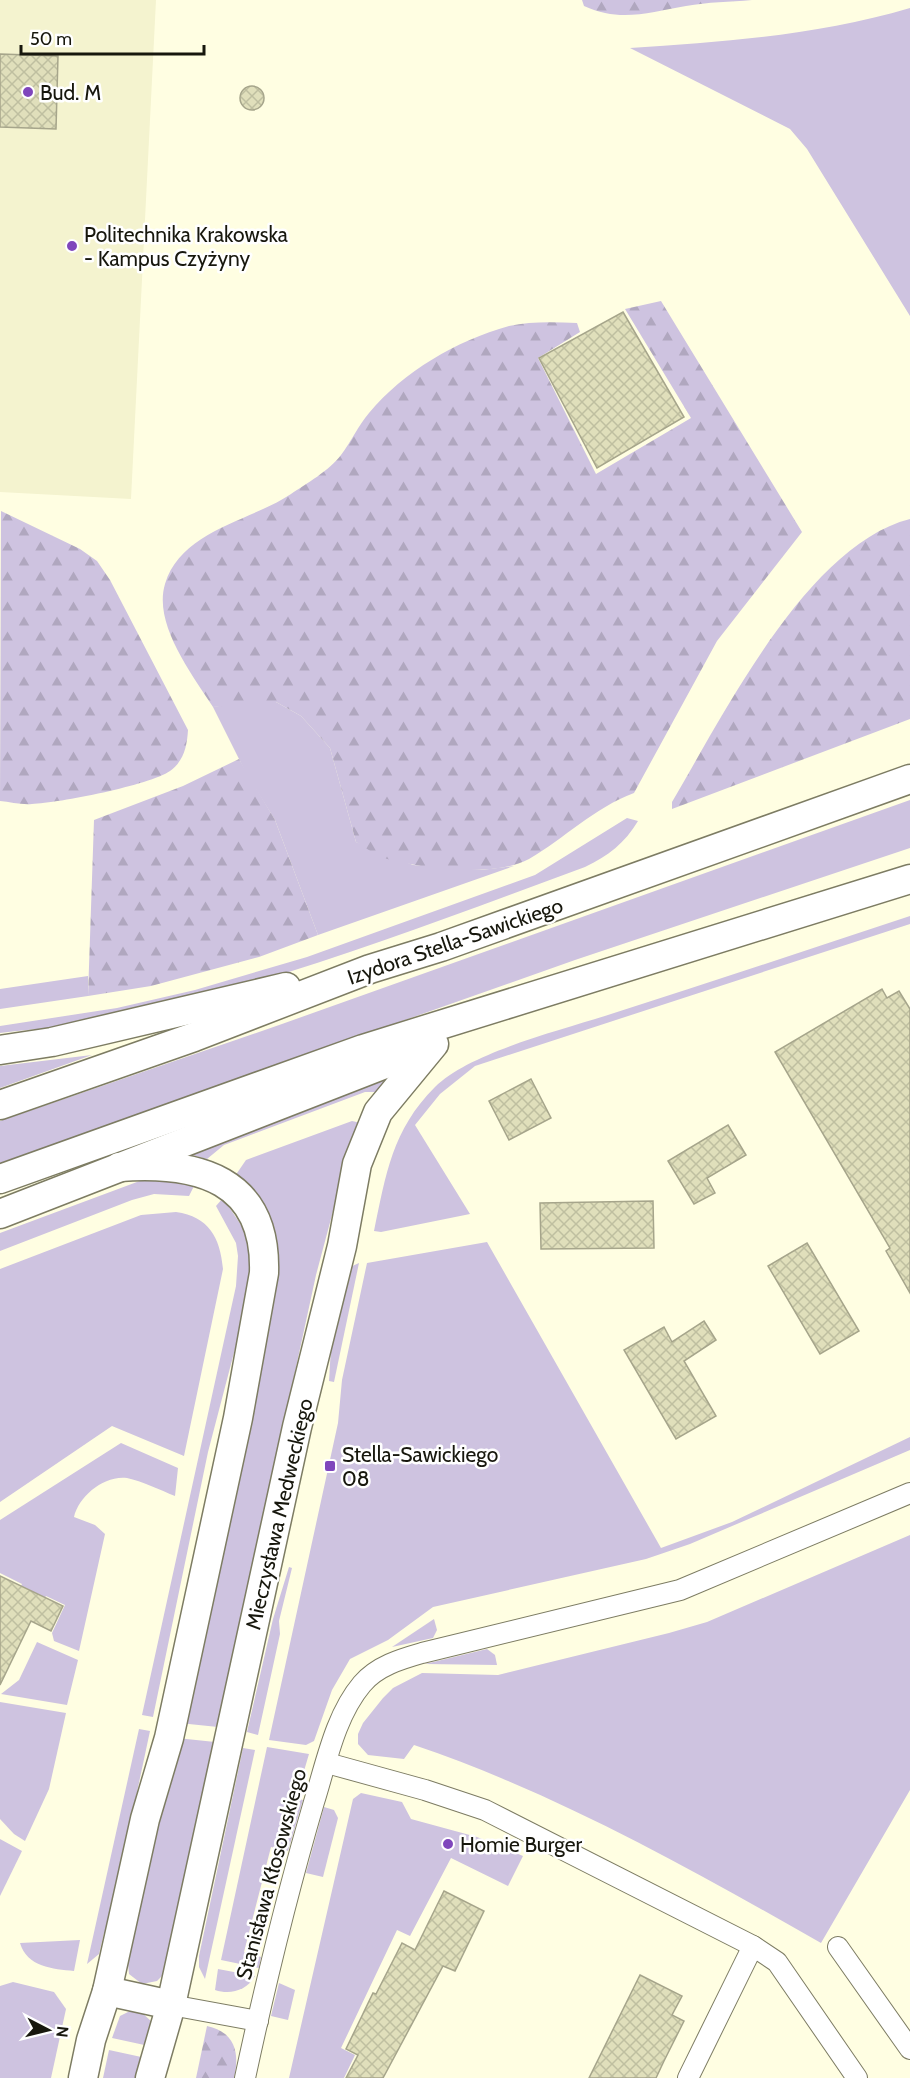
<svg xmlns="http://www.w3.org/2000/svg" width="910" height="2078" viewBox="0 0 910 2078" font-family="Cabin,sans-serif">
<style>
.built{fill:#f4f3cf}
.green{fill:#cec3e0}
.forest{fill:url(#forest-firs)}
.building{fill:url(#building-cross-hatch);stroke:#a6a58b;stroke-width:1.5}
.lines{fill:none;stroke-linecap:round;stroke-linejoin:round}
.street-casing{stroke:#7d7c63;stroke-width:22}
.secondary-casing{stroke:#7d7c63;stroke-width:31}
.street{stroke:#fff;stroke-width:20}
.secondary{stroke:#fff;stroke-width:28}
.poi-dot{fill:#7f46bc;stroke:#fff;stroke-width:2}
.labels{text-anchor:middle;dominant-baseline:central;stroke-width:5;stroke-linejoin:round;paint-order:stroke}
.poi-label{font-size:21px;fill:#17170d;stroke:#fff;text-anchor:start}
.street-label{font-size:21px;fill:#17170d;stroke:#fff}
</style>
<defs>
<pattern id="forest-firs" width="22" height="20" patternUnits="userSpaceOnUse" patternTransform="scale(1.5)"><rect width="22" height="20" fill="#cec3e0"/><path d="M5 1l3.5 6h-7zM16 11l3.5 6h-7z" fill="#b0a7bf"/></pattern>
<pattern id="building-cross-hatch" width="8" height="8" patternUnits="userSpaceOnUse" patternTransform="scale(1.5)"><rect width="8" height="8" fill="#e0dfbb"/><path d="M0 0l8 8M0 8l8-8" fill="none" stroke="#bfbfa0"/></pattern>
</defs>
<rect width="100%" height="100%" fill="#fffee2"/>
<path class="built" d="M0,0H156L131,499L0,492Z"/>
<g class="green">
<path d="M910,8V316L807,149L790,129L630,48C725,42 818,35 910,8Z"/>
<path d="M244,702H276L301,716L330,748L356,842L413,865L481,870L514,866L318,935L275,820L246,773L213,707Z"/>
<path d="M910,800V848L575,960L0,1163V1121L282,1024Z"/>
<path d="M627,818L638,821C625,843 608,856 585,867C425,926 267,988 99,1021C67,1027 33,1029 0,1033V1026L117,1008L195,990L307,957L535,875Z"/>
<path d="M910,916V924L475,1066L440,1094L415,1125L470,1214L381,1232L374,1231C386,1174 392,1130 435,1087C470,1052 562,1030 611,1014C711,982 810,949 910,916Z"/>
<path d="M88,976V996L0,1009V989Z"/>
<path d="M92,1055L0,1088V1066Z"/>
<path d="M393,1070L376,1092H365L224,1145L207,1159L188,1154Z"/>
<path d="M352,1121L361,1123L344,1170L316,1275L218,1727L179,1723L276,1283C278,1227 266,1220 235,1176L246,1160Z"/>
<path d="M145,1179L196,1182L189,1196L154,1194L132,1200L0,1251V1233Z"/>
<path d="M223,1198L247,1234L251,1262L247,1303L208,1452L153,1717L142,1715L236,1286L238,1256L236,1243L216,1206Z"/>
<path d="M176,1212C209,1217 220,1237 223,1269L184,1456L112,1426L0,1502V1269L141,1215Z"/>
<path d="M487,1242L661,1548L732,1522L910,1437V1450L690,1544L646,1559L433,1607L388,1640L350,1659L332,1690L314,1741L306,1745L269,1740L338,1423L342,1380L367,1263Z"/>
<path d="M359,1263L334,1382L329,1381L331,1347L348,1268Z"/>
<path d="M121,1443L178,1468L175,1496C160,1490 142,1481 127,1478C104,1475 79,1496 74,1517L95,1525L105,1534L79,1651L54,1641L52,1633L65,1605L46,1596L44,1599L20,1588L22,1584L0,1573V1520Z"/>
<path d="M910,1535V1790L821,1943C691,1869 556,1793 414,1745L404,1759L368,1755L358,1744V1734L363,1723L383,1698L393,1688L422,1673L498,1675L669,1633L707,1622Z"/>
<path d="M289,1567L292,1568L279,1621L280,1634L258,1735L247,1732L273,1619Z"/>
<path d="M434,1619L437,1630L433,1638L392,1647Z"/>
<path d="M37,1642L78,1660L67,1705L1,1694L19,1680Z"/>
<path d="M487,1649L495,1655L497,1665L425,1664Z"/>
<path d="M0,1702L66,1713L49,1789L25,1841L14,1834L0,1819Z"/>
<path d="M139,1729L150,1731L107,1933H104L99,1954L87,1964Z"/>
<path d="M177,1738L215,1742L165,1973L157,1981L142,1984L129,1974L128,1964Z"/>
<path d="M267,1747L309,1754L296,1798L303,1800L288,1851L271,1847L244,1952L261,1957L259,1968L221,1960Z"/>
<path d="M243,1748L255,1750L205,1979L199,1967V1956Z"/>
<path d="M361,1793L402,1802L411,1819L477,1837L523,1856L508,1886L451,1858L410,1936L397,1930L341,2048L355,2055L344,2078H289L353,1799Z"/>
<path d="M324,1807L334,1810L338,1818L323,1877L306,1873Z"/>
<path d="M0,1839L22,1851L0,1896Z"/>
<path d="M80,1940L74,1971C53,1969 27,1967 20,1943Z"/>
<path d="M218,1969L255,1976C246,1991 230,1995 215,1990Z"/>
<path d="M13,1982L54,1992L66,2009L51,2078H0V1986Z"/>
<path d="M279,1983L295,1990L288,2020L271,2016Z"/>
<path d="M132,2010L140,2011L152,2022L149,2046L112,2038L120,2016Z"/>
<path d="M109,2050L146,2058L142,2078H103Z"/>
</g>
<g class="forest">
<path d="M582,0H752C730,2 708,2 686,6C649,12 621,23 584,6Z"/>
<path d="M661,301L802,532L717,641L634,793C594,808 565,838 529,859C494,878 422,869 384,858C375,855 365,847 356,842L330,748L301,716L276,702L213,707C192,674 153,624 165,584C181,530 251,521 291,494C306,484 330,470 341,455C351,442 358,426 369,413C404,371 456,341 509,326C531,321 555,322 577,323L580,332L538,358L596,474L691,418L625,309Z"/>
<path d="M1,511L80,549L97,561L110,580L188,730C187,746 184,761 170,771C150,785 59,803 32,804C22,805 10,802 0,801Z"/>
<path d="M910,519V719L672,809V802C723,716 807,545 910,519Z"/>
<path d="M239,759L275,820L318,935L259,957L151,986L88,996L94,820L183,786Z"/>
<path d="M207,2026C235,2032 240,2053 234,2078H196Z"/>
</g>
<g class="building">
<path d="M0,54L58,56L56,129L0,127Z"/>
<circle cx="252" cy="98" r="12"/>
<path d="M623,312L684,417L597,468L539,358Z"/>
<path d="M882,989L887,998L899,991L910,1009V1293L886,1251L890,1248L775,1052Z"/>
<path d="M531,1079L551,1118L509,1140L489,1101Z"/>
<path d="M728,1125L746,1155L707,1178L715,1193L694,1204L668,1161Z"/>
<path d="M653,1201L654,1248L541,1249L540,1203Z"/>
<path d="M807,1243L859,1331L820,1354L768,1266Z"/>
<path d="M704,1321L716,1340L684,1361L716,1416L676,1439L624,1350L664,1327L672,1342Z"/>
<path d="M0,1576L63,1606L51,1631L31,1621L0,1685Z"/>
<path d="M444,1891L484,1911L455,1971L443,1966L383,2078H346L358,2055L346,2049L373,1993L376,1994L402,1943L415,1950Z"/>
<path d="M640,1975L682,1996L672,2015L684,2021L664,2061L656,2078H589Z"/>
</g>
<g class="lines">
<g class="street-casing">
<g id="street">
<path d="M327,1763L425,1790L485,1810L753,1946L777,1962L857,2078"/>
<path d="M838,1947L910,2049"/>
<path d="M171,2005L258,2021"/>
<path d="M245,2078C265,1985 287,1894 314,1802C326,1764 335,1716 362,1684C377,1666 401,1659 422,1653L680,1590L910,1493"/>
<path d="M688,2078L753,1946"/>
</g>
</g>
<g class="secondary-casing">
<g id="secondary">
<path d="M0,1050L52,1042L286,987"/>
<path d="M0,1105L194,1037L370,969L441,947L910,779"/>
<path d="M0,1179L363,1049L910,879"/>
<path d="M0,1214L421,1050"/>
<path d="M107,1991L171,2005"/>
<path d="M83,2078L91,2040L107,1991L145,1819L169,1738L238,1418L264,1273C267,1179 198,1161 119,1167"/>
<path d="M150,2078L171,2005L297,1427L342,1246L357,1164L378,1112L434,1044"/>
</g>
</g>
<use href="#street" class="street"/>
<use href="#secondary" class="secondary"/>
</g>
<g class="poi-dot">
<circle cx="28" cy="92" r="6"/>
<circle cx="72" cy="246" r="6"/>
<rect x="324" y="1460" width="12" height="12" rx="3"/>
<circle cx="448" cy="1844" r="6"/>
</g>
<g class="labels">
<g class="poi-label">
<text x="40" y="92">Bud. M</text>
<text x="84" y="234">Politechnika Krakowska<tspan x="84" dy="24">- Kampus Czyżyny</tspan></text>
<text x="342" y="1454">Stella-Sawickiego<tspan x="342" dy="24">08</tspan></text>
<text x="460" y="1844">Homie Burger</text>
</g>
<g class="street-label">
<text transform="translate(455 941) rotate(-19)">Izydora Stella-Sawickiego</text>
<text transform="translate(279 1514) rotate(-77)">Mieczysława Medweckiego</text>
<text transform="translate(271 1874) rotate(-75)">Stanisława Kłosowskiego</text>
</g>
</g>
<g transform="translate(48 2030) rotate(97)" stroke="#ffffff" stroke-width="4.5" paint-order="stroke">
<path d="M0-4.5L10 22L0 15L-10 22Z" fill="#17170d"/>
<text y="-9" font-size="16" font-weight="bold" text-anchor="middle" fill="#17170d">N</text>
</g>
<path d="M21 45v9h183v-9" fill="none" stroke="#17170d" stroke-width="3"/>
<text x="30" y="45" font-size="18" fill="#17170d" stroke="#ffffff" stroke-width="4.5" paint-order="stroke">50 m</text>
</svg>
